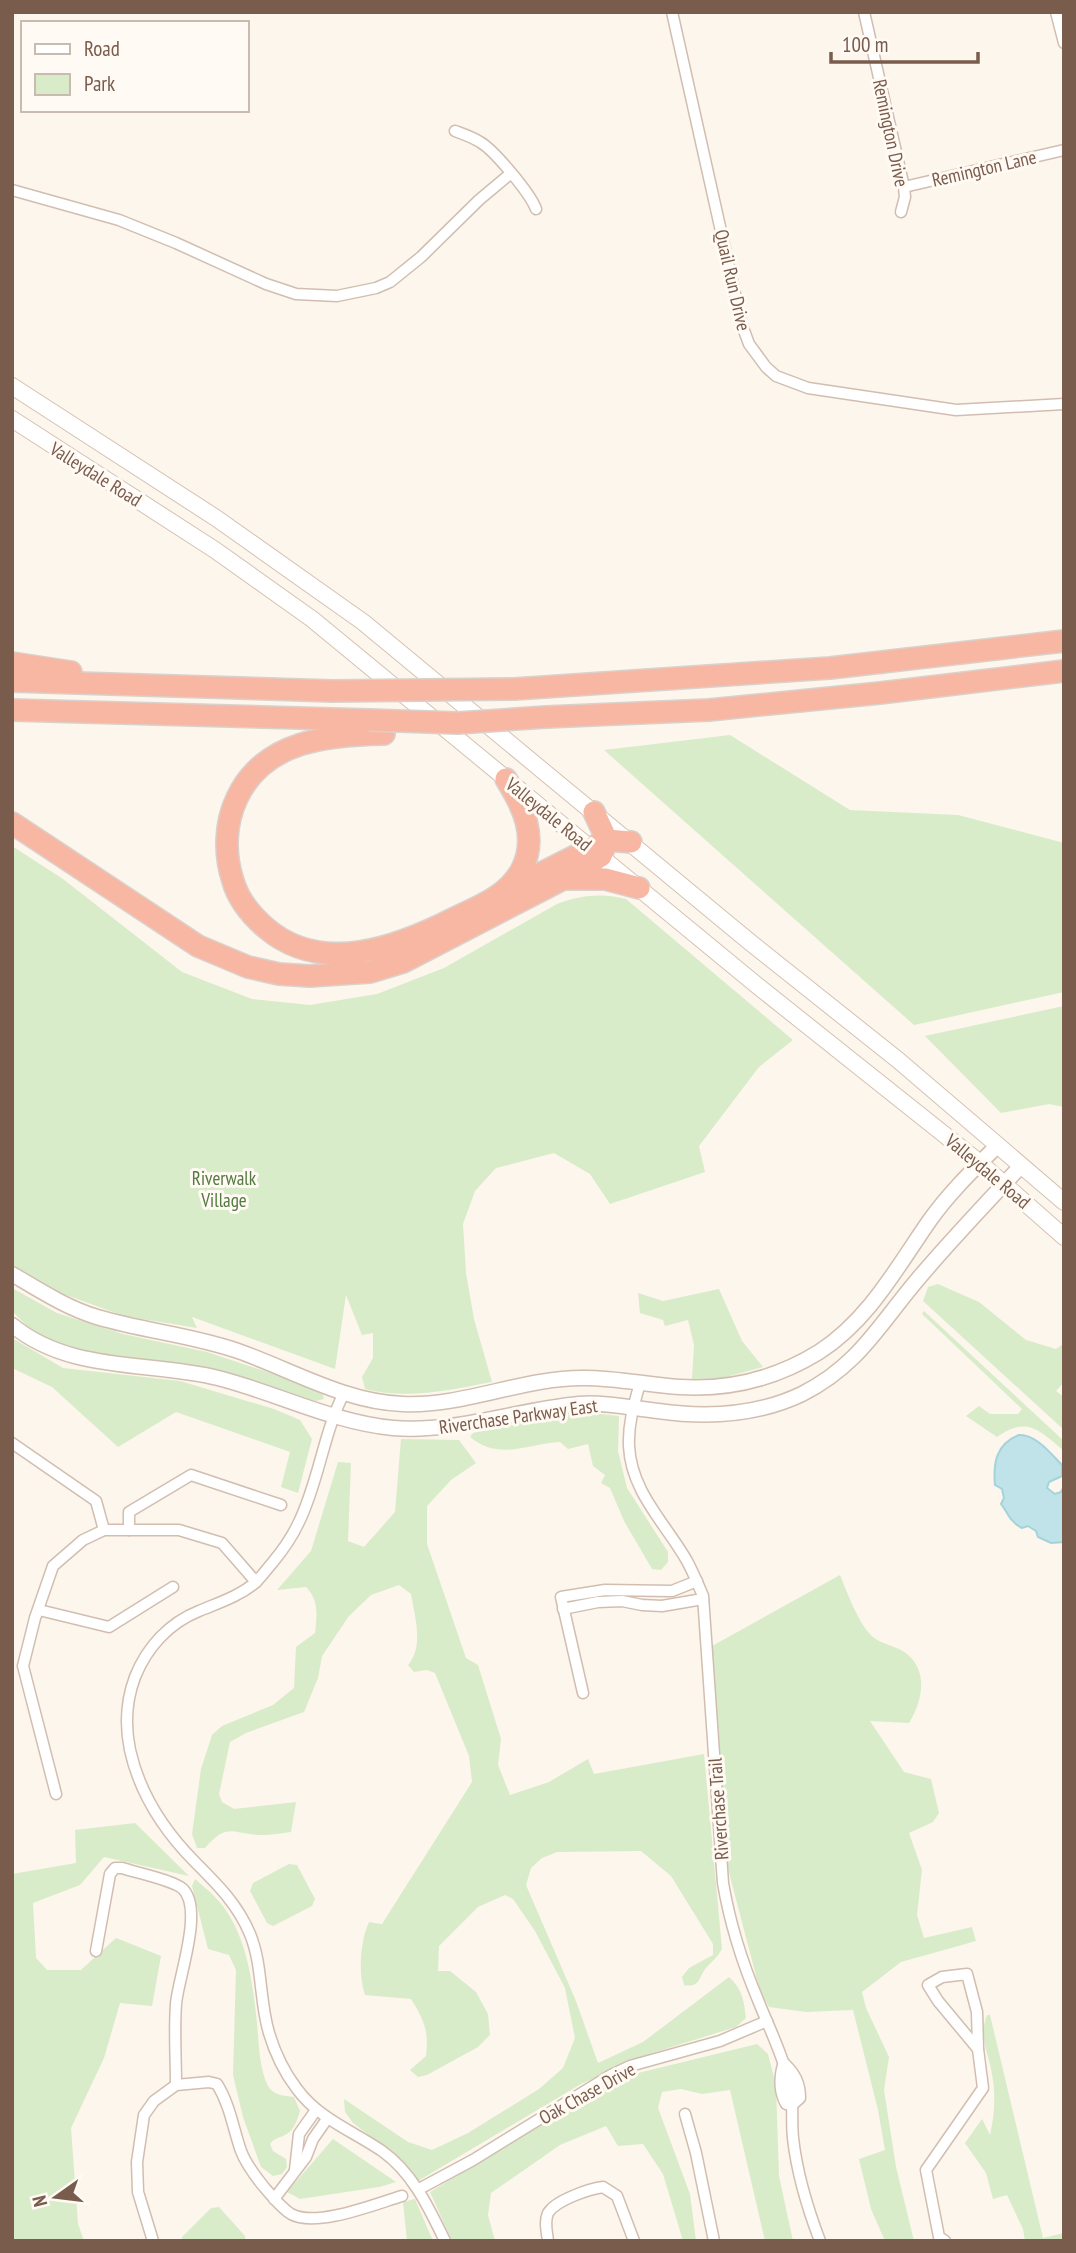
<svg xmlns="http://www.w3.org/2000/svg" width="1076" height="2253" viewBox="0 0 1076 2253" font-family="'PT Sans Narrow',sans-serif">
<style>
.green{fill:#d8ecc9}
.water{fill:#bfe3e8;stroke:#a5d3da;stroke-width:2}
.lines{fill:none;stroke-linecap:round;stroke-linejoin:round}
.minor-casing{stroke:#d1beb0;stroke-width:13}
.tertiary-casing{stroke:#d1beb0;stroke-width:17}
.secondary-casing{stroke:#d6c0b0;stroke-width:18}
.motorway-casing{stroke:#dad1cd;stroke-width:24}
.minor{stroke:#fff;stroke-width:10}
.tertiary{stroke:#fff;stroke-width:14}
.secondary{stroke:#fff;stroke-width:16}
.motorway{stroke:#f7b7a3;stroke-width:21}
.motorway-bridge-casing{stroke:#dad1cd;stroke-width:24;stroke-linecap:butt}
.motorway-bridge{stroke:#f7b7a3;stroke-width:21}
.labels{text-anchor:middle;dominant-baseline:central;stroke-width:6;stroke-linejoin:round;paint-order:stroke}
.street-label{font-size:19px;fill:#7a5c4d;stroke:#fffaf3}
.park-label{font-size:19px;fill:#537a41;stroke:#fffaf3}
</style>
<rect width="100%" height="100%" fill="#fdf6ec"/>
<g class="green">
<path d="M730,735L850,810L958,815L1064,843V992L914,1025L604,750Z"/>
<path d="M12,846L63,879L182,972L252,999L310,1005L377,994L444,968L557,904C581,895 600,893 626,899L793,1040L759,1067L699,1146L705,1172L610,1204L590,1174L554,1153L496,1168L475,1191L463,1224L466,1273L474,1319L492,1382C449,1390 408,1400 365,1389L362,1377L373,1358V1333L362,1335L346,1295L335,1369L192,1317L197,1328L124,1316L52,1290L12,1264Z"/>
<path d="M1064,1006V1107L1049,1104L1001,1113L925,1036Z"/>
<path d="M938,1284L979,1302L1026,1340L1056,1349L1064,1343V1382L1056,1391L1064,1397V1430L923,1301L928,1287Z"/>
<path d="M12,1288L57,1313L123,1334L207,1352L301,1383L322,1392L324,1399L316,1401L211,1370L66,1348L29,1328L12,1311Z"/>
<path d="M719,1289L742,1341L763,1367L722,1378L692,1379L694,1345L688,1320L665,1326L663,1320L640,1313L638,1293L663,1301Z"/>
<path d="M924,1311L1064,1441V1451C1039,1430 1027,1416 997,1437L966,1416L979,1406L990,1414H1018L1022,1409L922,1314Z"/>
<path d="M12,1338L63,1368L180,1381L274,1409L300,1420L312,1439L298,1493L281,1487L290,1452L176,1412L118,1447L52,1387L12,1368Z"/>
<path d="M574,1411L619,1416L618,1451L627,1488L668,1552V1562L661,1570L652,1569L624,1521L610,1488L601,1483L605,1475L593,1466L588,1444L568,1449L560,1442C526,1444 499,1461 470,1437L473,1433Z"/>
<path d="M401,1439L459,1440L476,1463L451,1480L427,1506V1544L466,1658L478,1665L501,1739L498,1765L510,1795L549,1782L588,1759L594,1774L704,1754L722,1949C717,1958 712,1961 706,1968C698,1978 700,1988 684,1985L682,1977L689,1968L713,1955V1944L671,1876L641,1851L557,1852L542,1858L531,1868L526,1885L576,2001L598,2063L643,2042L729,1977C742,1989 744,2000 746,2018L736,2027L649,2054L581,2084L418,2181L402,2160L353,2123L345,2112L344,2099L408,2142L432,2150L468,2133L539,2089L563,2068L575,2038L565,1988L535,1931L513,1899L505,1895L478,1907L439,1946L438,1971H450L476,1992L488,2014L490,2035L478,2047L427,2075L418,2077L410,2070L426,2056C429,2030 424,2020 411,1999L365,1995C358,1974 360,1942 369,1922L382,1924L472,1782L469,1756L435,1673L427,1670L414,1672L408,1665C424,1646 415,1618 411,1594L399,1585L371,1595L349,1616L322,1656L318,1678L304,1712L246,1733L230,1742L219,1794L222,1802L234,1809L296,1802L291,1832C281,1833 271,1835 262,1835C232,1835 229,1821 205,1848H197L192,1834L201,1769L212,1735L222,1726L273,1705L294,1688L296,1647L315,1633C317,1615 319,1600 306,1587L277,1590L311,1551L338,1462L351,1463L348,1541L364,1547L395,1512Z"/>
<path d="M840,1575C847,1592 859,1625 873,1637C883,1645 897,1646 907,1654C929,1672 922,1702 909,1723L870,1721L904,1772L931,1779L939,1813L933,1822L909,1833L922,1870L917,1915L924,1938L972,1927L976,1941L901,1962L862,1992L866,2008L889,2057L884,2090L896,2167L914,2241H885L871,2209L859,2159L885,2150L878,2110L853,2010L806,2012L769,2007L760,1991L726,1861L712,1646Z"/>
<path d="M135,1823L189,1876L104,1857L80,1885L33,1903L36,1958L47,1970H81L116,1938L161,1956L152,2006L120,2003L104,2058L71,2128L78,2224L84,2241H12V1874L76,1863L75,1830Z"/>
<path d="M289,1864L297,1865L315,1899L312,1906L273,1926L267,1923L250,1891L253,1883Z"/>
<path d="M195,1879C201,1885 209,1890 215,1897C246,1928 253,1982 257,2024C259,2043 259,2066 267,2084C272,2095 283,2096 294,2097L300,2111C297,2120 295,2130 285,2135C278,2139 275,2137 270,2144L273,2151L286,2159L287,2167L282,2174L273,2176L261,2167L243,2117L233,2075L236,1970L229,1955L208,1949L192,1886Z"/>
<path d="M987,2015H990L1043,2238L1064,2233V2241H1025L1023,2229L1007,2195L993,2199L986,2173L965,2143L982,2119L990,2135C995,2113 996,2092 991,2069C987,2050 979,2035 987,2015Z"/>
<path d="M757,2044L768,2054L776,2085L779,2176L793,2241H765L730,2090L702,2094L681,2089L662,2092L658,2108L690,2194L696,2241H683L663,2174L643,2144L618,2146L606,2126L560,2145L491,2193L488,2215L495,2241H452L430,2192L589,2095L634,2074Z"/>
<path d="M333,2139L396,2182L379,2187L300,2199L287,2192Z"/>
<path d="M415,2199L433,2241H407L403,2202Z"/>
<path d="M219,2207L245,2236V2241H182V2237L211,2208Z"/>
</g>
<path class="water" d="M1019,1435C1036,1434 1051,1454 1062,1465V1476L1049,1482L1047,1488L1055,1494L1061,1492L1064,1486V1542L1051,1543L1038,1537L1036,1531L1028,1526L1022,1528C1010,1522 1008,1513 1001,1504L1004,1498L1002,1489L995,1485C993,1463 996,1444 1019,1435Z"/>
<g class="lines">
<g class="minor-casing">
<g id="minor">
<path d="M672,12L742,325L749,344L766,367L776,376L808,388L956,410L1064,404"/>
<path d="M864,12L904,187L905,197L901,212"/>
<path d="M1056,12L1064,43"/>
<path d="M455,131C463,134 472,137 480,142C494,150 530,193 536,209"/>
<path d="M904,187L1064,150"/>
<path d="M12,190L119,220L176,243L266,284L296,294L337,296L376,288L390,282L421,257L479,200L510,174"/>
<path d="M640,1383C634,1404 628,1424 629,1446C631,1492 666,1524 687,1561C693,1572 698,1584 703,1596L723,1883C730,1924 742,1962 758,2000C769,2028 783,2055 790,2085C794,2102 791,2120 793,2138C797,2174 807,2207 820,2241"/>
<path d="M344,1393C323,1434 319,1481 299,1522C292,1537 283,1550 273,1562C267,1569 262,1576 256,1582C240,1596 218,1603 199,1611C169,1623 147,1647 135,1677C126,1701 125,1726 130,1750C140,1795 164,1831 196,1863C218,1885 238,1905 250,1934C263,1966 259,2000 269,2033C275,2053 284,2072 297,2089C319,2119 353,2131 382,2151C413,2173 429,2208 445,2241"/>
<path d="M12,1443L96,1501L104,1530"/>
<path d="M129,1530V1512L191,1475L281,1505"/>
<path d="M563,1609L598,1602L622,1601L642,1605L662,1606L703,1599"/>
<path d="M39,1610L109,1627L173,1587"/>
<path d="M583,1693L561,1597L605,1590L672,1591L697,1581"/>
<path d="M56,1794L23,1666L35,1618L53,1566L83,1540L104,1530H179L222,1543L256,1582"/>
<path d="M96,1951L110,1874L115,1868H122C137,1873 173,1880 183,1889C204,1910 178,1978 176,2004C174,2031 176,2058 176,2085"/>
<path d="M967,1974L977,2012L978,2049L938,2001L928,1985L942,1977Z"/>
<path d="M785,2064C795,2074 800,2083 800,2098L792,2105"/>
<path d="M783,2065C779,2079 779,2091 786,2104L792,2105"/>
<path d="M685,2114L696,2153L714,2241"/>
<path d="M295,2170L299,2134L316,2110"/>
<path d="M419,2189L473,2160L611,2075L630,2066L720,2041L767,2021"/>
<path d="M274,2199L306,2157L313,2139L327,2119"/>
<path d="M153,2241L138,2192L137,2162L144,2115L154,2101L176,2085L209,2082L217,2084C230,2105 233,2128 241,2151C246,2164 255,2176 264,2187C272,2196 281,2208 291,2214C316,2228 375,2204 402,2196"/>
<path d="M548,2241C547,2232 544,2222 548,2213C556,2200 589,2189 603,2187L617,2196L634,2241"/>
<path d="M945,2241L939,2237L926,2170L983,2088L978,2049"/>
</g>
</g>
<g class="tertiary-casing">
<g id="tertiary">
<path d="M12,1274C39,1290 67,1308 97,1317C144,1331 192,1335 238,1351C292,1370 345,1402 403,1404C463,1407 524,1377 585,1378C617,1378 648,1385 680,1387C729,1390 777,1378 819,1352C869,1320 897,1267 930,1220C949,1193 974,1169 997,1146"/>
<path d="M12,1325C70,1373 149,1361 218,1378C277,1393 332,1422 393,1428C456,1433 516,1410 579,1404C606,1402 631,1408 658,1411C707,1418 756,1416 802,1394C858,1366 879,1325 918,1279C951,1240 986,1203 1021,1166"/>
</g>
</g>
<g class="secondary-casing">
<g id="secondary">
<path d="M12,386L216,518L363,622L751,943L898,1060L1064,1202"/>
<path d="M12,419L215,550L312,619L759,987L980,1163L1064,1237"/>
</g>
</g>
<g class="motorway-casing">
<g id="motorway">
<path d="M12,663L71,672"/>
<path d="M12,681L333,691"/>
<path d="M514,689L830,668L1064,641"/>
<path d="M12,710L369,720"/>
<path d="M546,717L709,710L880,693L1064,671"/>
<path d="M384,734C329,735 264,740 237,798C225,823 224,854 233,881C238,899 252,916 266,928C322,976 398,947 455,918C480,906 509,895 522,869C538,837 523,806 506,779"/>
<path d="M12,823L198,946L248,967L279,974L310,976L370,972L403,962L563,879L601,856L607,840L594,812"/>
<path d="M565,879H605L639,888"/>
<path d="M512,888L607,840L631,842"/>
</g>
</g>
<use href="#minor" class="minor"/>
<use href="#tertiary" class="tertiary"/>
<use href="#secondary" class="secondary"/>
<use href="#motorway" class="motorway"/>
<g class="motorway-bridge-casing">
<g id="motorway-bridge">
<path d="M333,691L514,689"/>
<path d="M369,720L458,723L546,717"/>
</g>
</g>
<use href="#motorway-bridge" class="motorway-bridge"/>
</g>
<g class="labels">
<g class="street-label">
<text transform="translate(891 133) rotate(78)">Remington Drive</text>
<text transform="translate(984 168) rotate(-13)">Remington Lane</text>
<text transform="translate(733 280) rotate(77)">Quail Run Drive</text>
<text transform="translate(96 474) rotate(32)">Valleydale Road</text>
<text transform="translate(549 814) rotate(39)">Valleydale Road</text>
<text transform="translate(988 1171) rotate(40)">Valleydale Road</text>
<text transform="translate(518 1416) rotate(-8)">Riverchase Parkway East</text>
<text transform="translate(718 1809) rotate(-94)">Riverchase Trail</text>
<text transform="translate(587 2093) rotate(-29)">Oak Chase Drive</text>
</g>
<g class="park-label">
<text x="224" y="1178">Riverwalk<tspan x="224" dy="22">Village</tspan></text>
</g>
</g>
<rect width="1076" height="2253" fill="none" stroke="#7a5c4d" stroke-width="28"/>
<rect x="21" y="21" width="228" height="91" fill="#fffaf3" stroke="#cabbb1" stroke-width="2"/>
<rect x="35" y="44" width="35" height="10" fill="#ffffff" stroke="#cabbb1" stroke-width="2"/>
<text x="84" y="56" font-size="21" fill="#7a5c4d">Road</text>
<rect x="35" y="74" width="35" height="21" fill="#d8ecc9" stroke="#cabbb1" stroke-width="2"/>
<text x="84" y="91" font-size="21" fill="#7a5c4d">Park</text>
<g transform="translate(56 2197) rotate(256)" stroke="#fffaf3" stroke-width="5" paint-order="stroke">
<path d="M0-5L12 26L0 18L-12 26Z" fill="#7a5c4d"/>
<text y="-10" font-size="19" font-weight="bold" text-anchor="middle" fill="#7a5c4d">N</text>
</g>
<path d="M831 52v10h147v-10" fill="none" stroke="#7a5c4d" stroke-width="3.5"/>
<text x="842" y="52" font-size="21" fill="#7a5c4d" stroke="#fffaf3" stroke-width="5" paint-order="stroke">100 m</text>
</svg>
